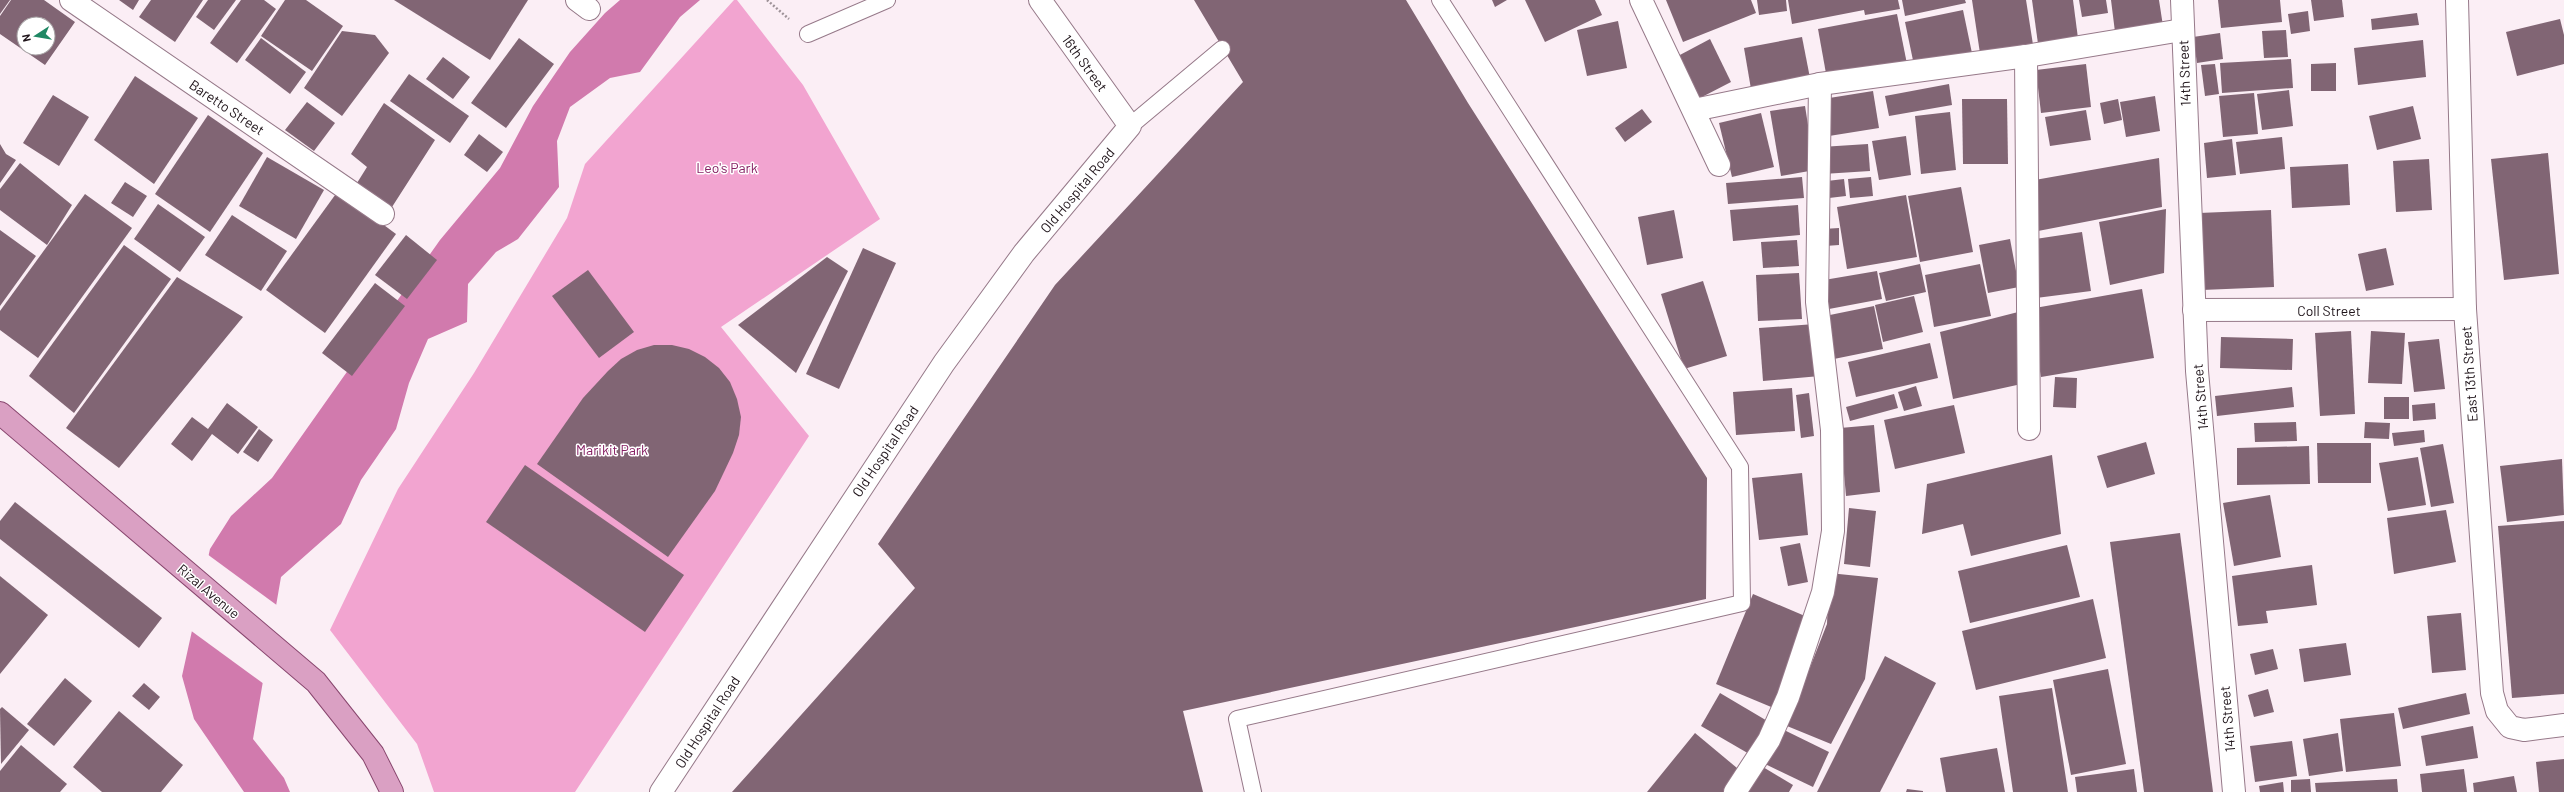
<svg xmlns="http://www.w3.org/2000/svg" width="2564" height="792" viewBox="0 0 2564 792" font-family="Barlow,sans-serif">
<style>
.green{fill:#f2a4d0}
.water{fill:#d17aad}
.pier{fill:#fbeef5}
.building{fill:#816574;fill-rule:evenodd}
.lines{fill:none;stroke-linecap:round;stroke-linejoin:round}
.service-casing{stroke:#967989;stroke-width:18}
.minor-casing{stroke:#967989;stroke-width:24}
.secondary-casing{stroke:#967989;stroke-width:24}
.primary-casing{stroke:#88466e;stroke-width:24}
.path{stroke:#9e9298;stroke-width:2.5;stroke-dasharray:2 2;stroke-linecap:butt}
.service{stroke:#fff;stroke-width:16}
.minor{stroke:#fff;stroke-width:22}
.secondary{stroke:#fff;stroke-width:22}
.primary{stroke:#daa0c3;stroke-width:22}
.labels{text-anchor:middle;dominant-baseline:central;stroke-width:3;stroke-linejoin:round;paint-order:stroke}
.street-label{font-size:14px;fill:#1e1319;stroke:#fff}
.park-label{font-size:14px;fill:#861f63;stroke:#fff}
</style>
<rect width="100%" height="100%" fill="#fbeef5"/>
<path class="green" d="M734,0H737L803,85L880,219L721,327L809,436L575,792H434L417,744L330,630L398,489L474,373L567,218L585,164Z"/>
<path class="water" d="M620,0H700L680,17L640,72L610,78L570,107L557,141L559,187L518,239L496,252L468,284L467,322L428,339L409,383L396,429L361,480L341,524L281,577L253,739L284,778L290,792H244L194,719L182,676L210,549L231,516L272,478L440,240L500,168L533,106L570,52L605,13Z"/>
<path class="pier" d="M207,554L278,606L264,684L190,630Z"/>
<g class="building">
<path d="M0,0H10L0,14Z"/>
<path d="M11,0H44L75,22L45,65L0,34V16ZM24,24H48V48H24Z"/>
<path d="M119,0H139L133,10Z"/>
<path d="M151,0H203L175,42L139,17Z"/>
<path d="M208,0H236L214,30L196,17Z"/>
<path d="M241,0H264L276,9L237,63L210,43Z"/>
<path d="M285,0H306L343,26L312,71L261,36Z"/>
<path d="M394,0H528L490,60Z"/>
<path d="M1194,0H1406L1468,103L1707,478L1706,599L1183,711L1203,792H732L915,588L878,544L1055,285L1243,82Z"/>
<path d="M1492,0H1507L1495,7Z"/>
<path d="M1525,0H1595L1602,15L1545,42Z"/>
<path d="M1666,0H1751L1756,13L1683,42Z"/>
<path d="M1757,0H1786L1787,11L1759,15Z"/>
<path d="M1788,0H1898L1900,9L1865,15L1864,10L1792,24Z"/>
<path d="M1902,0H1965L1966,3L1905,16Z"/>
<path d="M1972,0H2026L2034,51L1981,60Z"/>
<path d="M2032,0H2073L2079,46L2039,51Z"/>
<path d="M2079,0H2106L2108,13L2082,17Z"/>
<path d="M2111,0H2159L2163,26L2115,32Z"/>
<path d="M2218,0H2280L2282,22L2221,28Z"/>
<path d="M2311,0H2342L2344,17L2314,21Z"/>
<path d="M1963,10L1973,58L1915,70L1905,22Z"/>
<path d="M2308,11L2310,31L2291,34L2288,14Z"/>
<path d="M2417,13L2419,25L2372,30L2371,19Z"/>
<path d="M1897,14L1907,64L1827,79L1818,29Z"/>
<path d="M2560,19L2564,35V64L2517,76L2506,32Z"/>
<path d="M1618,21L1627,68L1587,76L1577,30Z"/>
<path d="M2286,30L2288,57L2264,58L2262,31Z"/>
<path d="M342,31L375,35L389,53L342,116L304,88Z"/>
<path d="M2220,33L2223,59L2197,63L2193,37Z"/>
<path d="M1802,37L1810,78L1751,89L1744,48Z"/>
<path d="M261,38L306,72L290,94L245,60Z"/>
<path d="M519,38L554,64L506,128L471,103Z"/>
<path d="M1710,39L1731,82L1700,98L1678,56Z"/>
<path d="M2423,40L2426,77L2358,85L2354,48Z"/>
<path d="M443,57L470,77L453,99L426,79Z"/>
<path d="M2291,59L2293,88L2222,93L2220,63Z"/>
<path d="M2336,63V91H2311V64Z"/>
<path d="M2086,64L2091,107L2041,113L2036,70Z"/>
<path d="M2215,64L2219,94L2205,96L2201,65Z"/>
<path d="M409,74L469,116L450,143L390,101Z"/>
<path d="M135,76L198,118L154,184L94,140Z"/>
<path d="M1949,84L1952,105L1889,116L1885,96Z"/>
<path d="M2289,90L2293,126L2262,130L2257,94Z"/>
<path d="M1873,91L1879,128L1829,136L1823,99Z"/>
<path d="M2254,93L2258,134L2223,137L2219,96Z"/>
<path d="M53,95L89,117L59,166L23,143Z"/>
<path d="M2155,96L2160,131L2126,137L2120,102Z"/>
<path d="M1962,99H2007L2008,164H1963Z"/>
<path d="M2118,99L2122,120L2104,124L2100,103Z"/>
<path d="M307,102L335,123L314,151L285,130Z"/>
<path d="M384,103L435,140L392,207L357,183L367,167L351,154Z"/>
<path d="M1805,106L1815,170L1781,176L1770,111Z"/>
<path d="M2413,106L2421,139L2377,150L2369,116Z"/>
<path d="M1642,109L1652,122L1625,142L1615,128Z"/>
<path d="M2086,110L2091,140L2050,146L2045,117Z"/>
<path d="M1950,112L1956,170L1921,174L1915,116Z"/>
<path d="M1761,113L1774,167L1732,177L1719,123Z"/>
<path d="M208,115L263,153L210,232L155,194Z"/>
<path d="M479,134L503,152L487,172L464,155Z"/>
<path d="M1906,136L1911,175L1879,180L1872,141Z"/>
<path d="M2282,137L2285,169L2240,174L2236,142Z"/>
<path d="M2232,139L2236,175L2207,178L2204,143Z"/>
<path d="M0,144L6,154L16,160L0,183Z"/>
<path d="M1868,144L1870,171L1823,174L1821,147Z"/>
<path d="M2548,153L2559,274L2504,280L2491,159Z"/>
<path d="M267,157L324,190L296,239L239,206Z"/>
<path d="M2159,158L2162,207L2038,231L2029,181Z"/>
<path d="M2429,159L2432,210L2396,212L2393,161Z"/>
<path d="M20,163L72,205L47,245L0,210V189Z"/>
<path d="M2348,164L2350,205L2292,208L2290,167Z"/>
<path d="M1802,177L1804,198L1728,204L1726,183Z"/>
<path d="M1871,177L1873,196L1850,198L1848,179Z"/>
<path d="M1844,179L1846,196L1829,198L1827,181Z"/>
<path d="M125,182L147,196L133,217L111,203Z"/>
<path d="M1961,187L1973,252L1920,262L1908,196Z"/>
<path d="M338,191L396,234L325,333L266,290Z"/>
<path d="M85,194L132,228L38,358L0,330V311Z"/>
<path d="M1906,195L1917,257L1847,269L1837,207Z"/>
<path d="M158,204L205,237L180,272L134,239Z"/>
<path d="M1798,205L1800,235L1733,241L1730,210Z"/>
<path d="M2166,209L2164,273L2110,285L2099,222Z"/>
<path d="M1674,210L1683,258L1647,265L1638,217Z"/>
<path d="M2271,210L2274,287L2202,290L2199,213Z"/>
<path d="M232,215L287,251L261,291L205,255Z"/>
<path d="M1839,228V245L1825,246L1823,229Z"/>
<path d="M0,230L36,256L0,306Z"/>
<path d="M2082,232L2091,291L2036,298L2028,240Z"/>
<path d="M406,235L437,260L407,299L375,275Z"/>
<path d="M2010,239L2019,287L1988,293L1979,245Z"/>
<path d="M1797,240L1799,266L1763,268L1761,242Z"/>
<path d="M124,245L171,279L74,413L29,376Z"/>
<path d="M863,248L896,263L839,389L806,374Z"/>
<path d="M2386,248L2394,285L2366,291L2358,254Z"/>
<path d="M827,257L848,271L796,373L738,325Z"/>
<path d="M1920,264L1926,292L1886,301L1879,273Z"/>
<path d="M1980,264L1991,316L1934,327L1925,275Z"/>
<path d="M588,270L634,332L599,358L552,296Z"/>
<path d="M1877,271L1882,299L1829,309L1824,280Z"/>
<path d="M1799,273L1802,319L1758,321L1756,275Z"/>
<path d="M177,277L243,317L119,468L66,428Z"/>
<path d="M1703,281L1727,356L1684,369L1661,294Z"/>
<path d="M375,283L405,306L352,376L322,353Z"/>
<path d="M2142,289L2154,358L2041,377L2029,309Z"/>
<path d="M1914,296L1923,332L1883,342L1875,305Z"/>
<path d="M1874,306L1883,349L1829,360L1820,317Z"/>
<path d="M2022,311L2026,383L1953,399L1940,332Z"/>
<path d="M1815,324L1820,376L1763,381L1759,328Z"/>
<path d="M2351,331L2355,414L2320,416L2315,333Z"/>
<path d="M2371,331L2405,333L2402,384L2368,383Z"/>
<path d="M2221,337L2293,339L2292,370L2220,368Z"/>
<path d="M2439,339L2445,389L2414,392L2408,342Z"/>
<path d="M1930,343L1938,378L1856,397L1848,362Z"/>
<path d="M654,345H672L689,349L705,357L719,368L730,382L737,399L741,417L739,435L733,453L715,491L668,557L537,464L583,398L608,371L621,359L637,350Z"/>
<path d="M2055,377L2077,378L2076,408L2053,407Z"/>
<path d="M1916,386L1922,406L1904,411L1898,392Z"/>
<path d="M2292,387L2294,407L2217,416L2215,396Z"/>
<path d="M1792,388L1795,431L1736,435L1733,392Z"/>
<path d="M1809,393L1814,436L1801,438L1796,395Z"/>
<path d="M1894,394L1898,408L1850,421L1846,407Z"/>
<rect x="2384" y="397" width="25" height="22"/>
<path d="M227,403L258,427L238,454L212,434L192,461L171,444L192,417L208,429Z"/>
<path d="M2435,403L2436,419L2413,421L2412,405Z"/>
<path d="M1954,405L1965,453L1895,469L1884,420Z"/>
<path d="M2296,422L2297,441L2255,442L2254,423Z"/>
<path d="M2365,422L2390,423L2389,439L2364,438Z"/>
<path d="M1874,425L1880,492L1846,496L1840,428Z"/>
<path d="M259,429L273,440L258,462L243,452Z"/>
<path d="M2424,430L2425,442L2394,446L2392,433Z"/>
<path d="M2146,442L2155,474L2107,488L2097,456Z"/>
<path d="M2317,443H2371V483H2318Z"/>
<path d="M2443,444L2454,503L2431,507L2420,448Z"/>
<path d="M2309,446L2310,484L2237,485V448Z"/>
<path d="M2052,455L2061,534L1971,556L1963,524L1922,534L1927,484Z"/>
<path d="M2418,457L2426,505L2388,511L2379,463Z"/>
<path d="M2562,459L2564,515L2507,522L2500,466Z"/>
<path d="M525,465L684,575L645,632L486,522Z"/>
<path d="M1802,473L1808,535L1759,540L1752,478Z"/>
<path d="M2270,495L2281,557L2234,566L2223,503Z"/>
<path d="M15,502L162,618L139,648L0,539V521Z"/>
<path d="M1849,508L1876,511L1870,567L1844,564Z"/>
<path d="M2446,510L2456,562L2394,574L2387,518Z"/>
<path d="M2564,521V694L2512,698L2498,526Z"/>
<path d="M2180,533L2213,792H2144L2110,542Z"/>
<path d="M1800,543L1808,582L1788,586L1780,547Z"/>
<path d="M2067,545L2080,597L1970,623L1958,571Z"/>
<path d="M2312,565L2317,605L2266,611L2268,623L2238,626L2232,576Z"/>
<path d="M1829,573L1878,578L1865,679L1831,744L1787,726L1827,624Z"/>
<path d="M0,576L48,615L0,674Z"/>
<path d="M1753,594L1812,619L1776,709L1716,684Z"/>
<path d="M2093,599L2106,658L1976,690L1962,631Z"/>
<path d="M2461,613L2466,670L2432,673L2427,616Z"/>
<path d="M2346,643L2351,675L2304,682L2299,649Z"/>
<path d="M2273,649L2278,669L2255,675L2250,654Z"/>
<path d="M1885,656L1936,683L1880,792H1817Z"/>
<path d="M2108,669L2126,764L2071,775L2053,680Z"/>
<path d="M65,678L92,701L54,746L27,724Z"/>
<path d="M144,683L160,697L149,710L132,696Z"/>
<path d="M2052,688L2068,792H2013L1999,696Z"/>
<path d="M2268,689L2274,712L2254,717L2248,695Z"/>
<path d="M1720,693L1769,722L1751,755L1701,726Z"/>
<path d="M2466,693L2470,714L2403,729L2398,708Z"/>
<path d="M2,707L29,730L1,764L0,709Z"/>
<path d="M119,711L183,765L161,792H102L73,767Z"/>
<path d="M2394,713L2401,766L2346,772L2340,719Z"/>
<path d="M2473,726L2478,758L2426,766L2421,736Z"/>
<path d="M1780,728L1829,752L1813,787L1763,763Z"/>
<path d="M1695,733L1743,773L1727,792H1647Z"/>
<path d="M2338,733L2343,771L2309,776L2303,739Z"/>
<path d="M2292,741L2297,776L2255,782L2250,746Z"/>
<path d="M21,745L67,784L60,792H0V771Z"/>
<path d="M1997,748L2005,792H1946L1940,758Z"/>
<path d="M2564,759V792H2539L2536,762Z"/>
<path d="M1758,764L1793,785L1789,792H1741Z"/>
<path d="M2134,769L2137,792H2077L2075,777Z"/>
<path d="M2464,769L2467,792H2422L2420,774Z"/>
<path d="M2514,776L2517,792H2474L2473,783Z"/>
<path d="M2310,779L2311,792H2291V780Z"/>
<path d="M2397,779L2398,792H2316L2315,783Z"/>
<path d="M2283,782L2284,792H2260L2259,786Z"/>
<path d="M1907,789L1923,791V792H1906Z"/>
</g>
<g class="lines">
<g class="service-casing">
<g id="service">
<path d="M808,34L887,0"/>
<path d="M1130,126L1222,49"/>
<path d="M1253,792L1237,719L1742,603L1740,467L1440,0"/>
</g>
</g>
<g class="minor-casing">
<g id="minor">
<path d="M71,0L383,214"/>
<path d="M577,0L589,9"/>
<path d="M1641,0L1719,165"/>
<path d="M2457,0L2465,309L2492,693L2497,711L2510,727L2524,730L2564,725"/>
<path d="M2026,56L2029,429"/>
<path d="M1694,110L1820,84L2026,56L2182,30"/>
<path d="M2194,310L2465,309"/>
<path d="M661,792L944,363L1024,253L1130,126L1040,0"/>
<path d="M1735,792L1769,740L1788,697L1823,592L1833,531L1832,430L1817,302L1820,84"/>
</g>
</g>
<g class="secondary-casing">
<path id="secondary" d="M2182,0L2197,371L2234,792"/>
</g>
<g class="primary-casing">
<path id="primary" d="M0,413L316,682L373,754L392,792"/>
</g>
<path class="path" d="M767,0L789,19"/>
<use href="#service" class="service"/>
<use href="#minor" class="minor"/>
<use href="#secondary" class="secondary"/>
<use href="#primary" class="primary"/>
</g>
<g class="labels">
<g class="street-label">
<text transform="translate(1085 63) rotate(54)">16th Street</text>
<text transform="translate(2184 73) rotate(-92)">14th Street</text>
<text transform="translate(227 107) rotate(34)">Baretto Street</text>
<text transform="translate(1077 190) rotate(-50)">Old Hospital Road</text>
<text x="2329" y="310">Coll Street</text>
<text transform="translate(2469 374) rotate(-94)">East 13th Street</text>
<text transform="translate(2200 397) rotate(-95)">14th Street</text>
<text transform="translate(885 451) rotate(-56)">Old Hospital Road</text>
<text transform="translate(209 591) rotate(40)">Rizal Avenue</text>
<text transform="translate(2227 719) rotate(-95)">14th Street</text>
<text transform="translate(707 722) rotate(-57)">Old Hospital Road</text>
</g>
<g class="park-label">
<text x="727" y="167">Leo's Park</text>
<text x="612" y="449">Marikit Park</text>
</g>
</g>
<g transform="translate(36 36) rotate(258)"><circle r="19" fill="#ffffff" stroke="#a5a1a3"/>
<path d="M0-3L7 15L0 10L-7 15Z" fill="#1f8864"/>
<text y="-6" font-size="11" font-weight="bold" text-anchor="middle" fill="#1e1319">N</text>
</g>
</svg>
